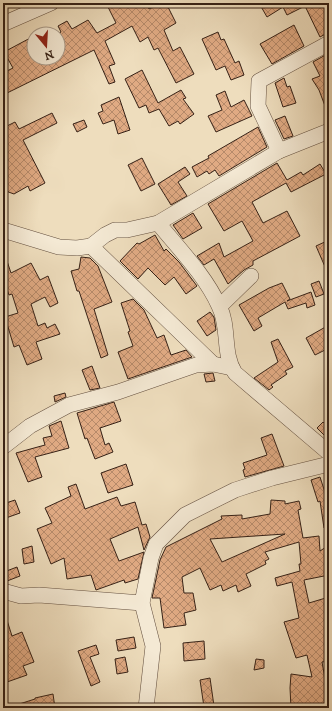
<svg xmlns="http://www.w3.org/2000/svg" width="332" height="711" viewBox="0 0 332 711" font-family="'IM FELL DW Pica',serif">
<style>
.building{fill:url(#building-cross-hatch);stroke:#362116;fill-rule:evenodd}
.lines{fill:none;stroke-linecap:round;stroke-linejoin:round}
.minor-casing{stroke:#645040;stroke-width:16}
.minor{stroke:#f4e9d4;stroke-width:15}
</style>
<defs>
<pattern id="building-cross-hatch" width="8" height="8" patternUnits="userSpaceOnUse"><rect width="8" height="8" fill="#e0aa83"/><path d="M0 0l8 8M0 8l8-8" fill="none" stroke="#b68a6a"/></pattern>
</defs>
<rect width="100%" height="100%" fill="#eeddbd"/>
<filter id="stains"><feTurbulence type="fractalNoise" baseFrequency=".005" numOctaves="4"/><feColorMatrix values="0 0 0 0 .2 0 0 0 0 .09 0 0 0 0 .02 0 0 0 .5 -.17"/></filter>
<radialGradient id="worn" r=".72"><stop offset=".6" stop-color="#630" stop-opacity="0"/><stop offset="1" stop-color="#630" stop-opacity=".3"/></radialGradient>
<g class="building">
<path d="M106,3H146L149,9L161,3H166L176,23L164,30L173,51L180,47L194,74L176,83L158,48L154,50L148,37L140,42L132,26L105,41L115,64L109,66L115,82L109,84L94,50L3,95V73L13,68L4,52L34,36V58H58V34L61,32L58,26L67,21L72,29L88,20L97,33L116,23Z"/>
<path d="M259,3H326L329,9V32L320,37L305,6L287,15L283,7L267,17Z"/>
<path d="M294,25L304,46L272,64L260,44Z"/>
<path d="M218,32L221,40L224,39L235,63L239,61L244,75L231,80L225,66L216,70L202,39Z"/>
<path d="M329,53V114H328L319,90L312,79L320,76L313,62Z"/>
<path d="M142,70L158,103L181,90L186,98L183,99L194,114L180,124L178,121L169,126L159,109L149,113L146,105L139,108L125,79Z"/>
<path d="M284,78L287,87L290,86L296,103L283,107L275,83Z"/>
<path d="M225,91L231,107L244,100L252,116L216,132L208,116L222,110L216,95Z"/>
<path d="M119,97L130,130L118,134L114,120L103,124L98,113L103,111L101,105Z"/>
<path d="M52,113L57,123L23,140L45,183L30,191L28,186L14,194L3,190V128L15,122L19,129Z"/>
<path d="M285,116L293,136L284,139L275,120Z"/>
<path d="M84,120L87,127L77,132L73,124Z"/>
<path d="M258,127L267,147L219,176L215,170L209,174L207,171L197,177L192,167L209,158L208,156Z"/>
<path d="M142,158L155,184L141,191L128,165Z"/>
<path d="M277,163L287,180L301,172L303,175L320,164L326,174L291,192L286,183L252,202L263,223L287,211L300,236L253,261V265L244,270L228,284L214,259L204,265L197,256L219,243L224,257L253,241L242,221L224,231L208,204Z"/>
<path d="M185,167L190,174L178,182L187,196L171,205L158,184Z"/>
<path d="M193,213L202,228L183,239L173,225Z"/>
<path d="M155,235L164,251L166,249L179,262L197,286L186,294L174,277L165,285L148,268L138,279L120,261L137,243L139,244Z"/>
<path d="M329,240V276L316,246Z"/>
<path d="M3,255H5L11,273L31,263L40,280L48,276L58,303L50,307L45,297L31,304L38,326L45,323L47,328L55,324L60,334L36,342L42,359L27,365L19,345L14,347L5,317L18,313L12,294L9,295L3,278Z"/>
<path d="M81,257L90,258L98,266L112,302L94,309L108,355L101,358L79,291H77L71,271L79,269Z"/>
<path d="M319,281L324,294L316,297L311,284Z"/>
<path d="M282,283L290,299L287,301L311,292L315,305L307,308L306,303L288,309L285,302L258,318L262,326L254,331L239,305L269,288Z"/>
<path d="M133,299L144,310L157,338L164,335L171,355L186,350L192,357L128,379L118,352L133,346L128,332L130,331L121,303Z"/>
<path d="M210,312L214,317L216,330L207,336L197,321Z"/>
<path d="M329,325V348L315,355L306,338Z"/>
<path d="M278,339L293,367L285,371L287,374L271,385L273,387L269,390L254,378L278,362L271,342Z"/>
<path d="M92,366L100,388L90,390L82,370Z"/>
<path d="M213,373L215,381L206,382L204,374Z"/>
<path d="M65,393L66,397L55,402L54,396Z"/>
<path d="M114,402L121,421L100,428L105,445L109,443L113,452L95,459L87,438L85,439L77,413Z"/>
<path d="M61,421L69,448L35,457L42,477L28,482L16,453L45,445L43,438L52,436L49,426Z"/>
<path d="M323,422L329,428V440L317,428Z"/>
<path d="M272,434L284,466L245,477L243,470L245,469L243,463L267,455L261,438Z"/>
<path d="M126,464L133,485L108,493L101,473Z"/>
<path d="M320,477L329,505V528H324L320,501L318,502L311,480Z"/>
<path d="M76,484L85,509L117,497L121,506L135,502L142,525L146,524L150,537L144,550L138,527L110,539L119,561L144,552L138,579L125,583L124,580L96,590L91,575L67,579L64,558L51,564L37,529L52,523L45,508L71,496L68,487Z"/>
<path d="M15,500L20,513L3,519V504Z"/>
<path d="M271,500L285,501V504L299,501L301,509L298,510L303,538L319,536L320,551L329,545V575L304,580L309,603L329,597V661L322,662L327,690L329,689V708H291L290,688L291,674L312,677L307,655L296,658L284,622L299,618L292,582L277,586L275,578L300,571L299,564H301L299,542L265,552L269,559L265,561L266,564L246,574L251,586L238,592L236,585L223,591L221,585L210,590L200,568L182,577L184,593H193L196,610L184,613L186,625L164,628L160,598H152L160,560L166,547L222,519L221,516L242,515V519L270,514ZM285,534L222,562L210,539Z"/>
<path d="M32,546L34,562L24,564L22,549Z"/>
<path d="M17,567L20,576L7,581L4,572Z"/>
<path d="M5,614L12,636L22,632L34,662L23,666L27,675L7,682L3,671V615Z"/>
<path d="M134,637L136,648L118,651L116,640Z"/>
<path d="M204,641L205,659L184,661L183,643Z"/>
<path d="M96,645L99,654L90,657L100,682L91,686L78,651Z"/>
<path d="M125,657L128,672L117,674L115,659Z"/>
<path d="M256,659L264,660V668L254,670Z"/>
<path d="M210,678L214,706L204,707L200,680Z"/>
<path d="M53,694L55,708H14L13,706L35,699V698Z"/>
</g>
<g class="lines">
<g class="minor-casing">
<g id="minor">
<path d="M3,24L51,3"/>
<path d="M279,151L258,106L259,81L329,43"/>
<path d="M158,223C179,249 205,275 219,306C230,327 222,353 235,373L329,453"/>
<path d="M3,230L59,247L77,248L91,246L105,235L115,230H127L158,223L279,151L329,131"/>
<path d="M91,246L213,364"/>
<path d="M220,306L251,276"/>
<path d="M3,447L30,426L69,405L118,392L196,365L213,364L232,368"/>
<path d="M3,591L21,596L39,595L142,603"/>
<path d="M146,708L153,646L142,603L151,558L156,544L185,515L235,490L272,478L329,464"/>
</g>
</g>
<use href="#minor" class="minor"/>
</g>
<rect width="332" height="711" fill="none" stroke="#eeddbd" stroke-width="16"/>
<rect x="4" y="4" width="324" height="703" fill="none" stroke="#362116" stroke-width="2"/>
<rect x="8" y="8" width="316" height="695" fill="none" stroke="#362116"/>
<g transform="translate(46 46) rotate(162)"><circle r="19" fill="#f4e9d4" stroke="#a89988"/>
<path d="M0-3L7 15L0 10L-7 15Z" fill="#8f2418"/>
<text y="-6" font-size="11" font-weight="bold" text-anchor="middle" fill="#362116">N</text>
</g>
<rect width="100%" height="100%" filter="url(#stains)"/>
<rect width="100%" height="100%" fill="url(#worn)"/>
</svg>
